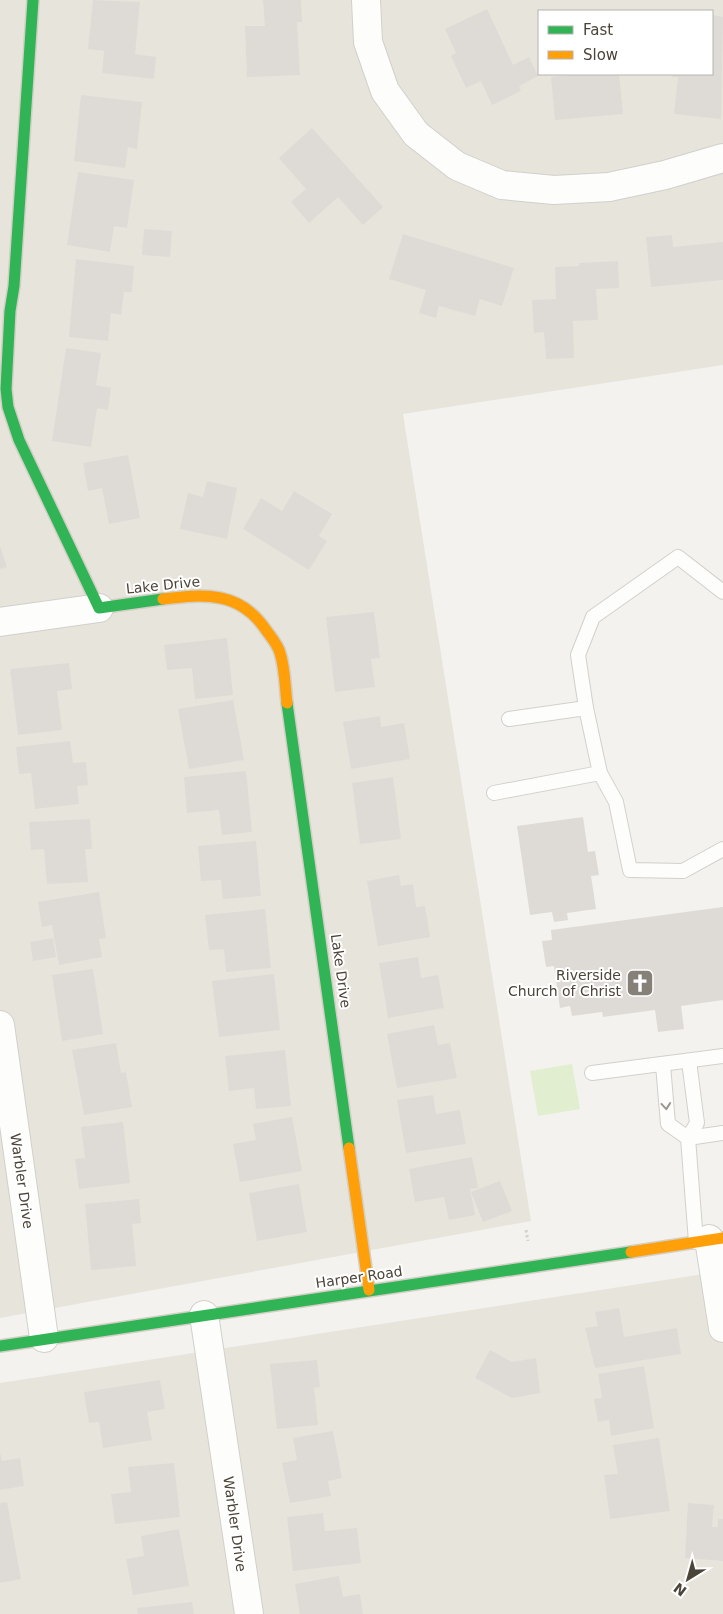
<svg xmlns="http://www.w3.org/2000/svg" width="723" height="1614" viewBox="0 0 723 1614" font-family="'DejaVu Sans',sans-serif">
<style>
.residential{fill:#e7e4dc;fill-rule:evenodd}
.green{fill:#e1eecf}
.building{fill:#dedbd6}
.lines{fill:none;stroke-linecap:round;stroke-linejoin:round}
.lane-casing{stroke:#d2d0cb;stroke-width:16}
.street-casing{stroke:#d2d0cb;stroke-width:30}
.fast-casing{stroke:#d3cfc5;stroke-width:14}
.slow-casing{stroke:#d3cfc5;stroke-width:14}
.path{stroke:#d3d2cc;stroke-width:3;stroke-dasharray:2.5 2.5;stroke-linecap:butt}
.lane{stroke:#fdfdfc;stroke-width:14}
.street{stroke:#fdfdfc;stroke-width:28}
.fast{stroke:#30b455;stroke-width:11}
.slow{stroke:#ff9f0a;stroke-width:11}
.oneway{stroke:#9b9791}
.labels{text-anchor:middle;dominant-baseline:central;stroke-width:4;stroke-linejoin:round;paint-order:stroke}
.street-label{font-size:14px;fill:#4b4439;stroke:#fff}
.poi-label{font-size:14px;fill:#4b4439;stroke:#fff;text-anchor:end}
</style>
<rect width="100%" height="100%" fill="#f4f2ee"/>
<g class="residential">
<path d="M0,0H723V365L403,414L531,1221L0,1318ZM539,11H712V74H539Z"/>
<path d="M723,1271V1614H0V1383Z"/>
</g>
<path class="green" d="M572,1064L580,1109L538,1116L530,1071Z"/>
<g class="building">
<path d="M93,0L140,2L135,54L156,57L154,79L102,73L104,51L88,49Z"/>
<path d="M263,0H301L302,22H297L300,75L247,77L245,26H265Z"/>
<path d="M487,9L513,65L529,57L538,76L519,86L521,91L492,105L481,81L466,88L451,56L456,53L445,29Z"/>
<path d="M712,15L723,17L721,119L674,114L678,77H672L673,74H712Z"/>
<path d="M580,74H619L623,114L555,120L551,77Z"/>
<path d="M81,95L142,102L137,149L128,147L125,168L74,161Z"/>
<path d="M312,128L383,207L363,225L338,197L309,223L291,202L306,189L279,158Z"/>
<path d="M78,172L134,180L127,228L114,226L110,252L67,245Z"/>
<path d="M144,229L172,231L170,257L142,255Z"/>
<path d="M403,234L514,268L502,306L480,299L475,316L439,306L436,318L419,313L426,290L389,279Z"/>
<path d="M672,235L673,247L723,242V280L651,287L646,237Z"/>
<path d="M76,259L134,266L132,292H124L121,315L111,313L108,341L69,337Z"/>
<path d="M618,261L619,288L596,289L598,320L573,321L574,358L546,359L544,332L534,333L532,300L556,299L555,267L579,266V263Z"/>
<path d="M66,348L101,353L96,385L111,388L108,410L97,408L91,447L52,441Z"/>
<path d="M128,455L140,518L109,524L102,488L88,491L83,463Z"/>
<path d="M207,481L237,488L227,539L180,529L188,493L203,497Z"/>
<path d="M294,491L332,514L319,536L327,541L309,570L243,529L261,498L282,511Z"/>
<path d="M0,546L7,567L0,569Z"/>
<path d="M374,612L380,658L371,659L375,687L335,692L326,617Z"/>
<path d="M227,638L233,695L195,699L192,668L167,670L164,645Z"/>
<path d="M69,663L72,689L57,691L62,730L18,735L10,669Z"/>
<path d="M233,700L244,760L189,769L178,709Z"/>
<path d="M380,716L381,727L404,723L410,759L351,769L343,722Z"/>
<path d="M70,741L73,763L86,762L88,785L77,786L79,804L35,809L31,773L19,774L16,747Z"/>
<path d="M246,771L252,832L222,835L219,810L187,813L184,777Z"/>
<path d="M393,777L401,839L360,844L352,783Z"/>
<path d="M583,817L588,852L595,851L599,875L591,876L596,909L567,913L568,920L554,922L552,912L530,915L517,826Z"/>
<path d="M90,819L92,849H85L88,882L47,884L44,849L31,850L29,822Z"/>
<path d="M256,841L261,896L223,899L221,880L201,881L198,846Z"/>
<path d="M399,875L401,886L413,884L416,907L425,906L430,937L378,946L367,881Z"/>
<path d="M99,892L106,938L99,939L102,957L59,965L52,925L42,927L38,902Z"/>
<path d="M723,907V1000L681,1006L684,1029L658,1032L655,1010L603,1017L602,1012L572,1016L570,1006L560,1008L554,966L546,967L542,941L552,940L551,930Z"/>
<path d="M265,909L271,968L226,972L224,949L209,950L205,915Z"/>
<path d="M53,938L56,957L33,961L30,942Z"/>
<path d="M418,957L421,978L438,975L444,1008L388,1018L379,963Z"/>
<path d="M93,969L103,1034L62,1041L52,975Z"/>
<path d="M274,974L280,1030L219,1037L212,981Z"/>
<path d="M434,1025L438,1045L450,1043L457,1078L397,1088L387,1034Z"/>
<path d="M116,1043L121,1073L126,1072L132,1107L84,1115L72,1050Z"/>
<path d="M285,1050L291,1106L256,1109L254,1088L229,1091L225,1056Z"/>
<path d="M433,1095L436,1114L460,1110L466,1144L406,1153L397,1100Z"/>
<path d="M292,1117L302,1171L240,1182L233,1144L256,1140L253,1124Z"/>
<path d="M123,1122L130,1183L79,1189L75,1159L85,1158L81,1127Z"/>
<path d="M472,1157L478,1188L470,1189L475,1215L449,1220L444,1197L415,1202L409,1169Z"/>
<path d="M500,1181L512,1211L483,1222L471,1192Z"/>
<path d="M299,1184L307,1232L257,1241L249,1193Z"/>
<path d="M139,1199L141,1223L132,1224L136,1266L91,1270L85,1204Z"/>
<path d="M619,1308L624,1337L677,1328L681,1354L595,1368L585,1328L598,1326L595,1312Z"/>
<path d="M490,1350L512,1362L536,1358L540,1393L512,1398L475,1378Z"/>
<path d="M317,1360L320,1387L314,1388L318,1425L277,1429L270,1364Z"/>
<path d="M644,1366L654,1428L611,1436L609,1420L598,1422L594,1399L602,1398L598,1374Z"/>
<path d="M160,1380L165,1409L147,1412L152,1440L103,1448L99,1422L89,1423L84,1392Z"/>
<path d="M333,1431L342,1478L328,1481L331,1496L290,1503L282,1463L297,1460L293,1438Z"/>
<path d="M659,1438L670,1511L610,1519L604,1475L618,1474L613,1445Z"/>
<path d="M0,1453L2,1461L20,1458L24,1486L0,1490Z"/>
<path d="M174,1463L180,1517L115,1524L111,1494L131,1492L128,1467Z"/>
<path d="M7,1502L21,1579L0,1583V1503Z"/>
<path d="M688,1503L714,1505L712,1527H718V1519H723V1561L685,1558Z"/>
<path d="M323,1513L325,1531L357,1528L361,1563L293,1571L287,1517Z"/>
<path d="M179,1529L189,1586L133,1595L126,1559L144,1556L141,1536Z"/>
<path d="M339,1576L343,1597L360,1594L363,1614H300L295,1584Z"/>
<path d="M192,1602L194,1614H138L137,1608Z"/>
</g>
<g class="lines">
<g class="lane-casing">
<g id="lane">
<path d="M723,592L678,557L593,617L578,655L586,708L600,773L616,802L630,870L683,871L723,849"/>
<path d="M509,719L586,708"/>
<path d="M494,793L600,773"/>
<path d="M689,1061L697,1123L688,1138L696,1242"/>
<path d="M663,1065L668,1124L688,1138L723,1133"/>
<path d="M592,1073L723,1056"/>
</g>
</g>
<g class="street-casing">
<g id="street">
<path d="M366,0L368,42L385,91L416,134L457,166L502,185L554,190L609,187L665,175L723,158"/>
<path d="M0,622L99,608"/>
<path d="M0,1025L44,1338"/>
<path d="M709,1239L723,1328"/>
<path d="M204,1315L249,1614"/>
</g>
</g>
<g class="fast-casing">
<g id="fast">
<path d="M33,0L14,286L10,311L6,389L8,407L19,440L99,608L163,599"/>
<path d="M287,703L349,1148"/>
<path d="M0,1346L631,1252"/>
</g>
</g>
<g class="slow-casing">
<g id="slow">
<path d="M163,599C205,594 240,591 266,630C271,637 278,645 280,653C285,668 285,687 287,703"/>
<path d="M349,1148L369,1290"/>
<path d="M631,1252L723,1238"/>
</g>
</g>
<path class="path" d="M526,1230L528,1241"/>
<use href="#lane" class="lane"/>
<use href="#street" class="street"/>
<use href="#fast" class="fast"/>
<use href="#slow" class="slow"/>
</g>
<defs><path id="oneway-chevron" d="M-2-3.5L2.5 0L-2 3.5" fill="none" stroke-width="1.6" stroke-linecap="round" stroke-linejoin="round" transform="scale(1.25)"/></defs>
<use class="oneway" href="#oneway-chevron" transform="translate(666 1106) rotate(85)"/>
<defs>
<g id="church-square" transform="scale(1.4375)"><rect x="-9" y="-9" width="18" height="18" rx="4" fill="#868178" stroke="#fff"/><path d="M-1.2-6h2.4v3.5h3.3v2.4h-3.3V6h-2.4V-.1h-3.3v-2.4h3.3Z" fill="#fff"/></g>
</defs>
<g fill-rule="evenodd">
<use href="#church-square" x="640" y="983"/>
</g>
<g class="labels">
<g class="street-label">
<text transform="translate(163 585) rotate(-6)">Lake Drive</text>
<text transform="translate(341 971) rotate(82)">Lake Drive</text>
<text transform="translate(22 1181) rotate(82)">Warbler Drive</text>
<text transform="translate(359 1277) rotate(-8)">Harper Road</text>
<text transform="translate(235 1524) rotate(82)">Warbler Drive</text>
</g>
<g class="poi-label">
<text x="621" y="975">Riverside<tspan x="621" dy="16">Church of Christ</tspan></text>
</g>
</g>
<rect x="538" y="10" width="175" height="65" fill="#ffffff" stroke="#b7b4b0"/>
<rect x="548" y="26" width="25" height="8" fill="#30b455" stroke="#b7b4b0"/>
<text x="583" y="35" font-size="15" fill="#4b4439">Fast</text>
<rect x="548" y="51" width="25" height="8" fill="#ff9f0a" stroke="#b7b4b0"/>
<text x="583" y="60" font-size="15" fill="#4b4439">Slow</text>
<g transform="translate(688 1579) rotate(217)" stroke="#ffffff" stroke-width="4" paint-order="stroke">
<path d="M0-4L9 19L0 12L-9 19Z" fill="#4b4439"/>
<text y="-8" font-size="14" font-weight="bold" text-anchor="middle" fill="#4b4439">N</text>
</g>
</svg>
